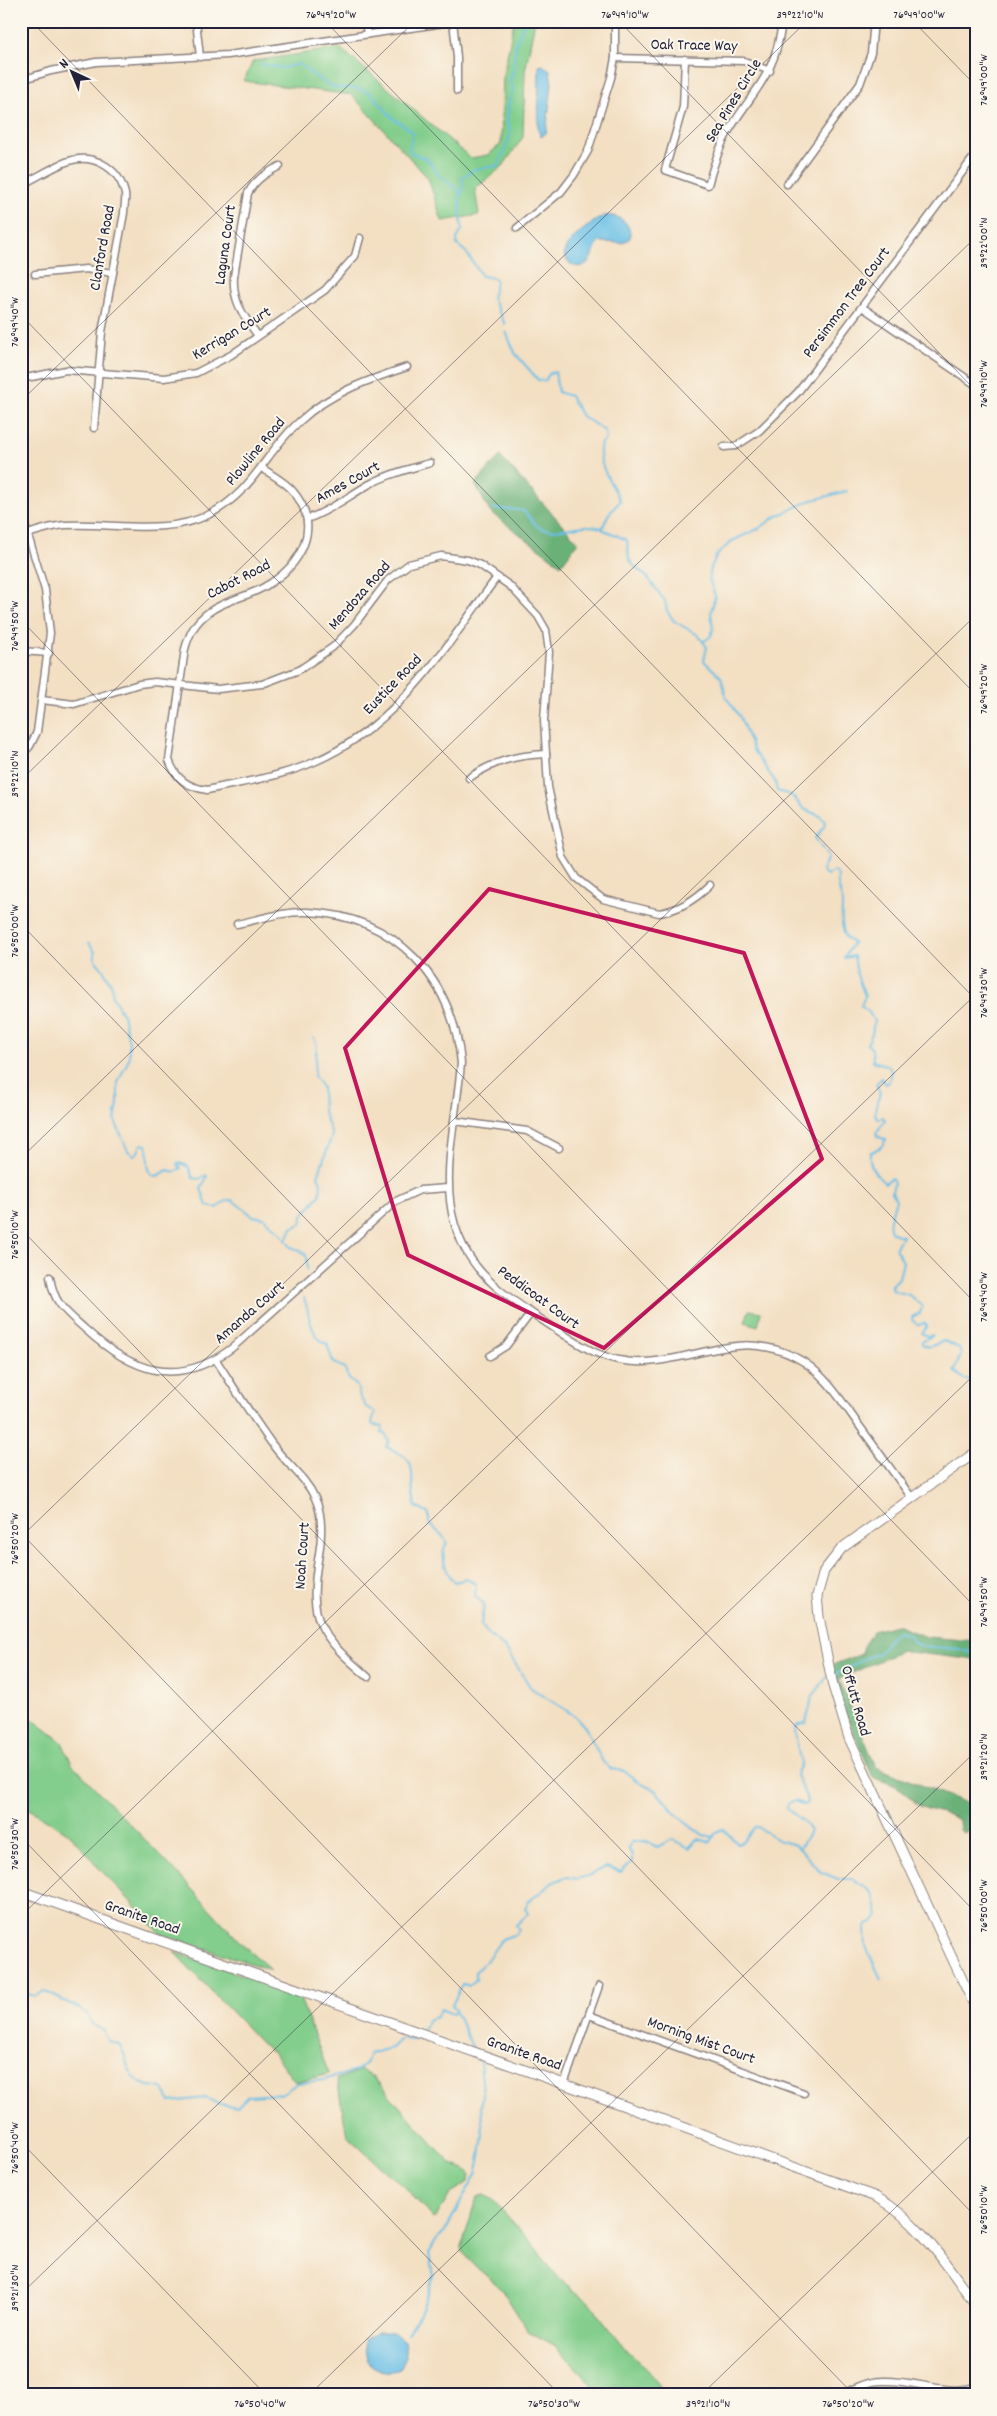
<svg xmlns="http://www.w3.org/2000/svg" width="997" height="2416" viewBox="0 0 997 2416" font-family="Dekko,sans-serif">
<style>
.green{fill:#83ce8c;stroke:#527864}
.forest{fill:#6ab178;stroke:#466a5a}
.water{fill:#69bfe6;stroke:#467090}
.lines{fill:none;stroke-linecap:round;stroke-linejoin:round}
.stream{stroke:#69bfe6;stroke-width:2}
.street-casing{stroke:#8a807e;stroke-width:9}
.secondary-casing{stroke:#8a807e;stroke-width:11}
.street{stroke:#fff;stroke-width:6}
.secondary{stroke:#fff;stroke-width:9}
.marked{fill:none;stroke:#c2185b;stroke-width:4;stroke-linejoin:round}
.ticks{fill:none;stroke:#22223b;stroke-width:1;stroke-opacity:0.45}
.labels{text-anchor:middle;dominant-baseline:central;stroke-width:4;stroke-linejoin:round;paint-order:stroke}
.street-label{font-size:16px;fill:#22223b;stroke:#fbf7ec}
.neatline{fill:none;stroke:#22223b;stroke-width:2}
.ticks-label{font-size:12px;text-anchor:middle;fill:#22223b}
</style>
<rect width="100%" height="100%" fill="#fbf7ec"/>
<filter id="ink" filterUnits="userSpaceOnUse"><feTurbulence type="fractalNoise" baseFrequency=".02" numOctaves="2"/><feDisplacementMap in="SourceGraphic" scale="10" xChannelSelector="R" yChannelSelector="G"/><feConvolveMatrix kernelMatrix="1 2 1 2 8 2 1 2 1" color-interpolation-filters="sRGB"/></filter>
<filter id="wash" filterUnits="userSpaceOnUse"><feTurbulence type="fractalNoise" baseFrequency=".0096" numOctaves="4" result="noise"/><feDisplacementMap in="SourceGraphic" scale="20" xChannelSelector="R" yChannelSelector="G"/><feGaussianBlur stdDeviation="1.12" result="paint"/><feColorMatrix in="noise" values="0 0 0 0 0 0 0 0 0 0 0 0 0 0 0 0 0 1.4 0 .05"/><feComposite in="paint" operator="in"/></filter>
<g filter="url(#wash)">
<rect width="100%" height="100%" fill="#f3dfc2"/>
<g class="green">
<path d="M514,21H535L525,71L523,137L503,166L475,189L479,215L442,221L428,178L352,95L244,81L253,61L340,48L471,158L488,155L501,144L503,76Z"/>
<path d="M914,21H976V24L913,23Z"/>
<path d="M749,1310L761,1312L758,1326L745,1322Z"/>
<path d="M21,1708L31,1718L62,1742L72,1764L178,1874L240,1942L271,1970L161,1934L98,1867L80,1845L66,1832L21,1804Z"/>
<path d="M174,1952L296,1993L301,2001L329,2074L295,2082L273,2052L268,2050Z"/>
<path d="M362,2070L375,2079L451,2164L465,2169L470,2175L467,2183L451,2193L436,2217L433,2219L404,2186L385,2171L347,2136L337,2079Z"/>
<path d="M480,2196L485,2195L493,2200L536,2248L548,2266L562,2281L589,2302L627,2351L648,2369L666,2395H602L554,2345L528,2331L501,2288L476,2267L461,2250L475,2202Z"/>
</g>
<g class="forest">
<path d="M500,456L578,542L561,565L490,512L475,484Z"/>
<path d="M896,1625L926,1637L976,1641V1660L901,1651L839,1679L876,1767L976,1807V1835L968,1831L963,1833L960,1830L959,1820C949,1813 934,1812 922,1807C913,1803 910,1796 902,1790C894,1784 882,1781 873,1777L845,1713L832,1665L862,1654L865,1643L873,1631Z"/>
</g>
<g class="water">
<path d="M542,65L550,70L552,84L546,133L541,137L538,130L539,66Z"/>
<path d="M604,216C618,214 632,223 630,238L623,243L599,242C593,248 591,271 575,266C569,264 566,260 564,254C564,242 593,221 604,216Z"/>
<path d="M377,2332H393L404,2341L406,2356L400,2369C388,2374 375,2370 367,2361L364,2340Z"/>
</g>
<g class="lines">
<g class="stream">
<path d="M261,64L283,68L299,64C311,72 320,83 334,87C346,90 353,85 368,92C375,95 385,111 392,117C399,124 407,125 413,133L409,149L412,153L427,159L439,175L459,191L462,230L457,239V245L466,252L482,276L494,278L496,282L492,298L505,324"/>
<path d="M461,195L463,189L462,177L475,169L498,166L510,136V128L507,123L509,102L513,89L510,80L513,72L516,42L524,24"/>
<path d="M506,332L515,353L538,380L545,381L549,374L555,372L558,392L570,396L582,416L605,431L606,439L601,443C595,463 613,484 620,501L608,515L602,529L627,540L629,559L633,565L648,578L665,601L667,611L674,621L698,635L707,647L704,661L721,677L726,697L740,717L754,752L775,781L777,791L791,795L804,809L820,816L825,822L824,827L815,838L828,857L822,871L827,875L834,871L838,876C836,886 842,894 842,903C842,918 840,923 846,938L853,943L844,958L854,956L857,975L865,996L861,1006L868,1011L874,1021L872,1034L867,1044L872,1049L873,1061L889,1066L891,1071L889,1082L886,1084L882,1078L876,1084L880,1093C878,1103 871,1111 878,1119L883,1117L885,1120L876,1133L877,1136L886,1140L881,1147L870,1153C868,1165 876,1176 885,1183L891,1178L894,1182L892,1192L896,1200C894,1208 883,1229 895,1234C898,1235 900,1235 902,1236C892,1254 895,1245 903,1262L899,1278L891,1286L892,1290L909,1295L922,1306L920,1313L912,1317V1320L918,1325L924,1323L927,1326L921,1333L927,1336L933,1335L922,1341V1344L929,1347L944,1341L959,1348L961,1355L954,1371L964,1379L976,1380"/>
<path d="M492,508C503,511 515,508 523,511C531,515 533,527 543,529C562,534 582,521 601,528"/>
<path d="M703,642L711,636L713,629L711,613L715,596L709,579L711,567L717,555L732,541L760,528L775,517L809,501L847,491"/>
<path d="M89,943L95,952V960L102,968L112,986L113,997L123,1015L129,1042V1059L118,1082V1103L115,1121L128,1151L134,1155L138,1152L141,1144L146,1145C150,1156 145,1166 152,1175L157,1176L168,1170L175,1172L181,1168L177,1164L179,1163L188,1166L193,1178L199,1179L206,1175L207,1177L201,1188L207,1206L217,1208L226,1201L232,1200L253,1216L264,1218L279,1231L291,1247L305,1253L307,1259V1269"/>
<path d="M286,1240L292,1228L301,1224L303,1215L320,1195L321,1183L318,1176L332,1135L323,1110L322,1087L314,1076L317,1046L314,1038"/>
<path d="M304,1298C310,1313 309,1337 327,1344L333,1362L344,1368L349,1379L357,1386L360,1397L366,1407L375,1412L372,1423L373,1425L383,1426L381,1433L385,1434L389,1441L386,1447C426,1462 405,1474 416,1507L429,1514V1524L442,1535L447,1543C439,1554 446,1574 455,1582L466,1579L476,1584L475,1596L484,1604L481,1625L489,1635L505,1648L531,1688L575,1716L585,1727L603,1762L611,1769L624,1771L640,1783L656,1791L676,1814L703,1835L714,1837"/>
<path d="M834,1674C850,1670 864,1655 878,1654L891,1637L897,1632L910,1635L913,1642L921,1646L959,1649L976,1654"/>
<path d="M800,1848L810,1831L803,1821L787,1809L788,1803L795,1801L804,1805L807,1803C806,1790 799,1786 796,1775L801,1764C798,1753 796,1742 795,1730L798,1725L806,1723L812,1697L827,1677"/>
<path d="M21,1996L26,1994L36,1996L43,1992L48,1993L82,2010L87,2014L92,2024L104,2031L108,2041C111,2042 116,2043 119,2045C128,2053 123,2073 143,2084C149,2087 156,2086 162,2088L170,2102L205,2098L220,2104L237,2107L248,2096L281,2094L298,2083L323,2080L356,2071L364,2065L369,2054L391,2048L401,2038L412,2039L419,2037"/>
<path d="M422,2031L429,2019L437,2017L440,2009L453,2014L455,2012"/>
<path d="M473,2048C466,2036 463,2024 455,2012L456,2009L452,2005L462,1985L465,1984L468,1986L476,1980L475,1972L483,1965L502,1939L516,1934L519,1929L516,1925L528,1914L525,1908L528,1902L552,1883L565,1877L578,1879L590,1875L606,1867L621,1872L632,1862V1855L628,1848L632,1842L646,1841L657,1847L673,1839L689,1848L697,1839L711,1842L716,1832L723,1829L738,1844C747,1841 748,1830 758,1827L780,1841L796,1845L821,1872L838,1879H852L858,1882L873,1894L878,1915L873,1922L867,1924L865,1930L866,1947L881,1979"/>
<path d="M408,2333L420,2314L428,2293L433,2276L429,2254L435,2241L445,2231L476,2174L479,2162L483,2135L481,2107L483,2094L480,2061"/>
</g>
</g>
</g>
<g filter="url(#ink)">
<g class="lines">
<g class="street-casing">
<g id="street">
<path d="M196,21L200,57"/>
<path d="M365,21L367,34"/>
<path d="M453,21L457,57V91"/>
<path d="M615,58L744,61L770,71"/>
<path d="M685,59L683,107L665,170L708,185C713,167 718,150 727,134C753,89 776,77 782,21"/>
<path d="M21,80L51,71L96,62L228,55L458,21"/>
<path d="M787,184L860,84L871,53L874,21"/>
<path d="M21,185C36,178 51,168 66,162C92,152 119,167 125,194C126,200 124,207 124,213L102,332L94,428"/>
<path d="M517,228L561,192L574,175L588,151L611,78L615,58V21"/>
<path d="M35,274L86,269L113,273"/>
<path d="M862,307L976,385"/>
<path d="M258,336C244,316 232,302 234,276L248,193C256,179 266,173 280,166"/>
<path d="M21,379L66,370L164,378L196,373L231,355L325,290L355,256L360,238"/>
<path d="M724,447L736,446L759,431L798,392L976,154"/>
<path d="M262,468C272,475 284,481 292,490C324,527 301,566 264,587C247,597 225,600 209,612C195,622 189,634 185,649L169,760C176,779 187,787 207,790C243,782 280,777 314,762C398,726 445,648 497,577"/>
<path d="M21,513L45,590L50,633L37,732L30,746L21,756"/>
<path d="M307,519C330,511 347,497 368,485C388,474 409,469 430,463"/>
<path d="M28,534C40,530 52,526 65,525C111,522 165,536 208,515C254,492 264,453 300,421C330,393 368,380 407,367"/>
<path d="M21,651L49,653"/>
<path d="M42,700L74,704L139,684L155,682L218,689L262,684L299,670L333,647L354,625L388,580L409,564L441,556L468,560L480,565L510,586L538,616L546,630L549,652L544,720L548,787L563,857L576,878L603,899L659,913C679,910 695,900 710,885"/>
<path d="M469,778C494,761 517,755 546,754"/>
<path d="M237,924C260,919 285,911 308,912C396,916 453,979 461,1063C455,1142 424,1222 493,1284C509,1299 529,1311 548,1324C578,1344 605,1364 644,1362C699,1360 739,1329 795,1357C824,1371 842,1402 861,1428C878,1451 895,1475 912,1498"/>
<path d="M455,1121L527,1131L559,1148"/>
<path d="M50,1277C54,1304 65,1311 85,1329C132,1372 177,1389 232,1348L396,1201L420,1190L448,1188"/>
<path d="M490,1356L506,1346L531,1313"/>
<path d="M216,1360C235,1389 254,1420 275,1448C288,1465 306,1478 315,1498C323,1515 322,1536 319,1554C307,1620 319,1635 368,1677"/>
<path d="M589,2015L804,2093"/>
<path d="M564,2084L599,1986"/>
<path d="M842,2395C854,2388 868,2381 882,2381C915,2379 943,2396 976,2387"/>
</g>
</g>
<g class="secondary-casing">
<g id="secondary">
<path d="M976,1452L842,1548L824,1571L817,1596L819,1617L833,1686L849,1738L976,2009"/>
<path d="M21,1891L564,2084L876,2197C921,2222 946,2265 976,2305"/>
</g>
</g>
<use href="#street" class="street"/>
<use href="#secondary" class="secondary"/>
</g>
</g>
<path class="marked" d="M489,889L744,953L822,1159L604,1348L408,1255L345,1048Z"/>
<path class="ticks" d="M31,21L976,1000M325,21L976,695M619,21L976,391M913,21L976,86M21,23L23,21M21,315L976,1304M21,401L415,21M21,620L976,1608M21,780L807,21M21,924L976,1913M21,1158L976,237M21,1229L976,2217M21,1533L854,2395M21,1537L976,615M21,1837L560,2395M21,1916L976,994M21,2142L266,2395M21,2294L976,1373M309,2395L976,1751M701,2395L976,2130"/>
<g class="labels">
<g class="street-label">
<text transform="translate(694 46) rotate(1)">Oak Trace Way</text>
<text transform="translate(734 101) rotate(-59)">Sea Pines Circle</text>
<text transform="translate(226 245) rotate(-82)">Laguna Court</text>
<text transform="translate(103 248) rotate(-80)">Clanford Road</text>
<text transform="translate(847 303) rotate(-53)">Persimmon Tree Court</text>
<text transform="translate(232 334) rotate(-31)">Kerrigan Court</text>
<text transform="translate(256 452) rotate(-50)">Plowline Road</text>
<text transform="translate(348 483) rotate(-29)">Ames Court</text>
<text transform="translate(239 580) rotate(-27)">Cabot Road</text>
<text transform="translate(360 596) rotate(-49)">Mendoza Road</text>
<text transform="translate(393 685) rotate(-46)">Eustice Road</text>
<text transform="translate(538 1298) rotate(36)">Peddicoat Court</text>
<text transform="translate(250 1313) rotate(-41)">Amanda Court</text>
<text transform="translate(303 1556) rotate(-86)">Noah Court</text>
<text transform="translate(855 1701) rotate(74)">Offutt Road</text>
<text transform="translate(142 1918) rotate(19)">Granite Road</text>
<text transform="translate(701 2041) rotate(20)">Morning Mist Court</text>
<text transform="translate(524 2054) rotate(19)">Granite Road</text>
</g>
</g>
<rect width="997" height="2416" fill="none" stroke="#fbf7ec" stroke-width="55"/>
<g transform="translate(72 72) rotate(316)" stroke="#fbf7ec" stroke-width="4" paint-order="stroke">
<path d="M0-4L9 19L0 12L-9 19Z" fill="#22223b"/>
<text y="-8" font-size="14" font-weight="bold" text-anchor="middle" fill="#22223b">N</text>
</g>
<rect x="28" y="28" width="942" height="2360" class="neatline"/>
<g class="ticks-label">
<text x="331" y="18">76°49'20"W</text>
<text x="625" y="18">76°49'10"W</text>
<text x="800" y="18">39°22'10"N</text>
<text x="919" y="18">76°49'00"W</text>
<text transform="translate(983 80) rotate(-90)" y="4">76°49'00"W</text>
<text transform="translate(983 243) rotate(-90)" y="4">39°22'00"N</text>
<text transform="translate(14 322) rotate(-90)" y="4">76°49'40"W</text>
<text transform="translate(983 384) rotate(-90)" y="4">76°49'10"W</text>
<text transform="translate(14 626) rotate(-90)" y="4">76°49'50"W</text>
<text transform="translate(983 689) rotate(-90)" y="4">76°49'20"W</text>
<text transform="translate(14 774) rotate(-90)" y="4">39°22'10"N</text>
<text transform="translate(14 931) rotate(-90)" y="4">76°50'00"W</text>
<text transform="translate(983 993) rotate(-90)" y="4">76°49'30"W</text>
<text transform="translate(14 1235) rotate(-90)" y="4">76°50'10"W</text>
<text transform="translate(983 1297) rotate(-90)" y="4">76°49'40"W</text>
<text transform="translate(14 1539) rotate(-90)" y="4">76°50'20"W</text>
<text transform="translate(983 1602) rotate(-90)" y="4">76°49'50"W</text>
<text transform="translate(983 1757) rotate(-90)" y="4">39°21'20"N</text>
<text transform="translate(14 1844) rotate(-90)" y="4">76°50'30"W</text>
<text transform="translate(983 1906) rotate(-90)" y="4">76°50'00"W</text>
<text transform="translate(14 2148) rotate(-90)" y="4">76°50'40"W</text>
<text transform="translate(983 2210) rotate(-90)" y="4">76°50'10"W</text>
<text transform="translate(14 2288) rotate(-90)" y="4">39°21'30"N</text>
<text x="260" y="2407">76°50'40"W</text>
<text x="554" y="2407">76°50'30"W</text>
<text x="708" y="2407">39°21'10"N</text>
<text x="848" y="2407">76°50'20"W</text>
</g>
</svg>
